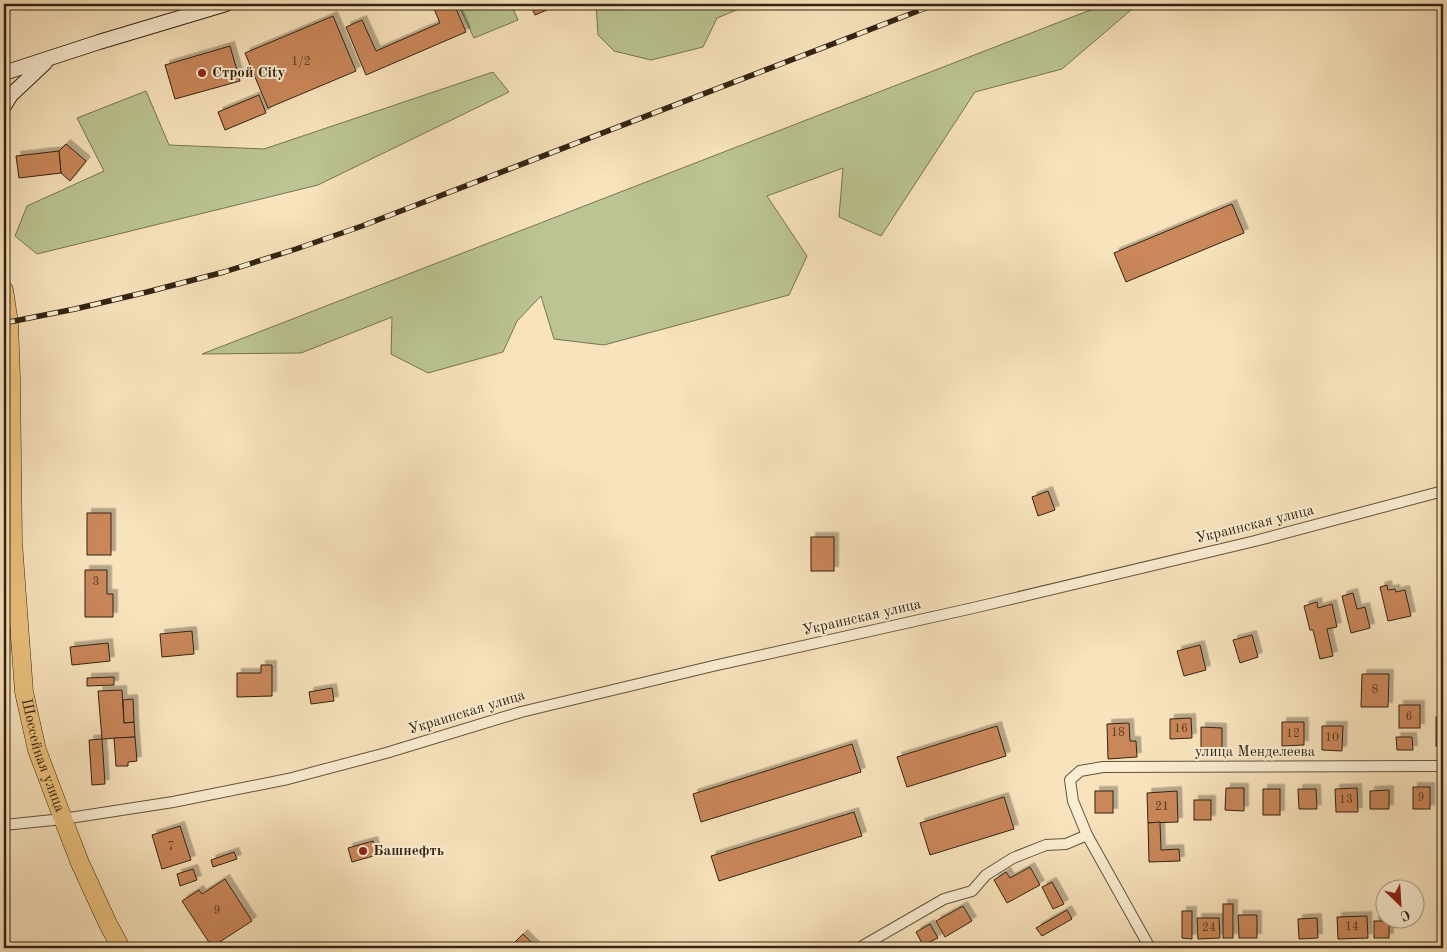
<svg xmlns="http://www.w3.org/2000/svg" width="1447" height="952" viewBox="0 0 1447 952" font-family="'Old Standard TT',serif">
<style>
.green{fill:#bbc492;stroke:#767452}
.building{fill:#ca875a;stroke:#322311;filter:url(#shadow)}
.lines{fill:none;stroke-linecap:round;stroke-linejoin:round}
.street-casing{stroke:#64533c;stroke-width:12}
.secondary-casing{stroke:#322311;stroke-width:16}
.highway-casing{stroke:#322311;stroke-width:19}
.street{stroke:#faedd3;stroke-width:10}
.secondary{stroke:#faedd3;stroke-width:14}
.highway{stroke:#ecc27e;stroke-width:18}
.rail-casing{stroke:#322311;stroke-width:5.5}
.rail{stroke:#faedd3;stroke-width:4;stroke-dasharray:11;stroke-linecap:butt}
.poi-dot{fill:#8f2418;stroke:#faedd3;stroke-width:2}
.labels{text-anchor:middle;dominant-baseline:central;stroke-width:4;stroke-linejoin:round;paint-order:stroke}
.number-label{font-size:12px;fill:#583c23}
.poi-label{font-size:15px;font-weight:bold;fill:#322311;stroke:#faedd3;text-anchor:start}
.street-label{font-size:15px;fill:#322311;stroke:#faedd3}
</style>
<defs>
<filter id="shadow"><feDropShadow dx="4.5" dy="-4.5" stdDeviation="0" flood-color="#0004"/></filter>
</defs>
<rect width="100%" height="100%" fill="#f8e3bc"/>
<filter id="stains"><feTurbulence type="fractalNoise" baseFrequency=".004" numOctaves="4"/><feColorMatrix values="0 0 0 0 .2 0 0 0 0 .09 0 0 0 0 .02 0 0 0 .5 -.17"/></filter>
<radialGradient id="worn" r=".72"><stop offset=".6" stop-color="#630" stop-opacity="0"/><stop offset="1" stop-color="#630" stop-opacity=".3"/></radialGradient>
<g class="green">
<path d="M458,4H511L518,20L474,38Z"/>
<path d="M596,4H751L717,18L703,47L651,60L614,51L598,35Z"/>
<path d="M1106,4H1138L1062,69L975,92L881,236L839,217L843,168L767,196L807,256L789,295L604,345L554,339L541,296L517,321L503,352L428,373L391,354L392,317L301,353L202,354Z"/>
<path d="M493,72L509,92L318,185L37,254L15,236L27,206L104,171L77,118L146,91L169,145L264,149Z"/>
</g>
<g class="building">
<path d="M432,4H454L466,32L366,75L346,27L362,20L376,51L440,23Z"/>
<path d="M530,4H561L535,15Z"/>
<path d="M333,16L356,71L268,108L245,53Z"/>
<path d="M230,46L240,81L175,99L165,65Z"/>
<path d="M259,95L266,113L225,130L218,112Z"/>
<path d="M66,144L86,161L70,181L61,173L59,151Z"/>
<path d="M59,151L61,173L19,178L16,156Z"/>
<path d="M1232,204L1244,233L1126,282L1114,253Z"/>
<path d="M1048,491L1055,510L1038,516L1032,497Z"/>
<rect x="87" y="513" width="24" height="42"/>
<rect x="811" y="537" width="23" height="34"/>
<path d="M85,570H107V594H113V617H85Z"/>
<path d="M1387,585L1388,590L1395,589L1396,592L1405,590L1411,616L1388,621L1380,587Z"/>
<path d="M1353,593L1357,609L1365,607L1370,628L1351,633L1342,596Z"/>
<path d="M1317,602L1318,608L1332,604L1337,627L1327,629L1333,656L1320,659L1313,630H1310L1304,606Z"/>
<path d="M192,631L194,654L162,657L160,634Z"/>
<path d="M1252,635L1258,657L1240,663L1233,640Z"/>
<path d="M108,643L110,661L72,665L70,647Z"/>
<path d="M1200,645L1206,670L1184,676L1177,651Z"/>
<path d="M261,665H272V696L237,697V673H261Z"/>
<path d="M1362,674H1389L1388,707H1361Z"/>
<path d="M114,677V685L87,686V678Z"/>
<path d="M332,688L334,701L311,704L309,692Z"/>
<path d="M122,690L124,723L134,722L135,737L102,739L98,691Z"/>
<path d="M133,699L134,722L124,723L123,700Z"/>
<rect x="1399" y="705" width="21" height="23"/>
<rect x="1436" y="717" width="7" height="29"/>
<path d="M1191,718L1192,738L1170,739V719Z"/>
<path d="M1282,722H1304V745L1282,746Z"/>
<path d="M1129,723L1130,741H1136L1137,757L1108,759L1107,724Z"/>
<path d="M997,726L1006,756L907,787L897,757Z"/>
<path d="M1322,726H1343L1342,751L1322,750Z"/>
<path d="M1201,727L1222,728V754H1201Z"/>
<path d="M135,737L137,761L128,762V766H116L114,738Z"/>
<path d="M1396,737H1412L1413,750H1397Z"/>
<path d="M102,739L105,784L92,785L89,740Z"/>
<path d="M852,744L861,772L701,822L693,794Z"/>
<rect x="1413" y="787" width="17" height="22"/>
<path d="M1226,788H1244V811L1225,810Z"/>
<path d="M1357,788L1358,812H1336L1335,789Z"/>
<rect x="1263" y="789" width="17" height="26"/>
<path d="M1298,789H1316L1317,809H1299Z"/>
<path d="M1389,790V809H1370V791Z"/>
<rect x="1095" y="791" width="18" height="22"/>
<path d="M1177,791L1178,822L1148,823L1147,793Z"/>
<path d="M1004,797L1014,829L930,855L920,823Z"/>
<rect x="1194" y="800" width="17" height="20"/>
<path d="M854,812L862,836L719,881L711,856Z"/>
<path d="M1160,822L1161,850L1179,849L1180,861L1149,862L1148,823Z"/>
<path d="M180,826L191,860L162,869L152,835Z"/>
<path d="M373,841L377,855L352,862L348,848Z"/>
<path d="M234,852L237,859L213,867L211,860Z"/>
<path d="M1030,867L1040,885L1007,903L994,880L1006,872L1010,878Z"/>
<path d="M193,869L197,880L180,886L177,874Z"/>
<path d="M225,879L252,921L212,947L182,901L199,890L202,894Z"/>
<path d="M1052,882L1064,904L1053,909L1042,887Z"/>
<rect x="1223" y="904" width="10" height="34"/>
<path d="M963,906L972,921L945,937L936,921Z"/>
<path d="M1067,910L1072,919L1042,936L1036,928Z"/>
<path d="M1182,911H1192V939L1182,938Z"/>
<path d="M1238,915H1257V938H1239Z"/>
<path d="M1367,916L1368,938L1338,939L1337,917Z"/>
<path d="M1197,918H1219L1220,938L1198,939Z"/>
<path d="M1317,918L1318,938L1299,939L1298,919Z"/>
<rect x="1374" y="921" width="15" height="17"/>
<path d="M930,924L938,938L923,945L916,932Z"/>
<path d="M523,934L537,948H509Z"/>
</g>
<g class="lines">
<g class="street-casing">
<g id="street">
<path d="M4,825L63,819L173,802L288,779L386,753L521,712L713,666L973,608L1255,541L1443,491"/>
<path d="M859,948L944,899L972,891L986,875L1013,858L1046,845L1066,844L1087,835"/>
<path d="M1150,948L1087,835L1073,801L1070,780L1080,771L1103,767L1443,766"/>
</g>
</g>
<g class="secondary-casing">
<g id="secondary">
<path d="M4,73L99,42L226,4"/>
<path d="M4,106L11,95L45,63"/>
</g>
</g>
<g class="highway-casing">
<g id="highway">
<path id="s1" d="M4,290L9,323L11,377L13,542L24,692L37,750L63,819L80,863L108,924L121,948"/>
</g>
</g>
<use href="#street" class="street"/>
<use href="#secondary" class="secondary"/>
<use href="#highway" class="highway"/>
<g class="rail-casing">
<path id="rail" d="M4,323L75,309L147,292L224,272L296,249L362,226L936,4"/>
</g>
<use href="#rail" class="rail"/>
</g>
<g class="poi-dot">
<circle cx="202" cy="73" r="5"/>
<circle cx="363" cy="851" r="5"/>
</g>
<g class="labels">
<g class="number-label">
<text x="301" y="62">1/2</text>
<text x="96" y="582">3</text>
<text x="1375" y="690">8</text>
<text x="1409" y="717">6</text>
<text x="1181" y="729">16</text>
<text x="1118" y="733">18</text>
<text x="1293" y="734">12</text>
<text x="1332" y="738">10</text>
<text x="1421" y="798">9</text>
<text x="1346" y="800">13</text>
<text x="1162" y="807">21</text>
<text x="171" y="847">7</text>
<text x="217" y="911">9</text>
<text x="1352" y="927">14</text>
<text x="1209" y="928">24</text>
</g>
<g class="poi-label">
<text x="212" y="73">Строй City</text>
<text x="373" y="851">Башнефть</text>
</g>
<g class="street-label">
<text transform="translate(1255 525) rotate(-14)">Украинская улица</text>
<text transform="translate(862 618) rotate(-13)">Украинская улица</text>
<text transform="translate(467 713) rotate(-17)">Украинская улица</text>
<text x="1255" y="752">улица Менделеева</text>
<text stroke="none"><textPath href="#s1" startOffset="469">Шоссейная улица</textPath></text>
</g>
</g>
<rect width="1447" height="952" fill="none" stroke="#f8e3bc" stroke-width="20"/>
<rect x="5" y="5" width="1437" height="942" fill="none" stroke="#322311" stroke-width="2.5"/>
<rect x="10" y="10" width="1427" height="932" fill="none" stroke="#322311"/>
<g transform="translate(1400 904) rotate(155)"><circle r="24" fill="#faedd3" stroke="#aa9c85"/>
<path d="M0-4L9 19L0 12L-9 19Z" fill="#8f2418"/>
<text y="-8" font-size="14" font-weight="bold" text-anchor="middle" fill="#322311">С</text>
</g>
<rect width="100%" height="100%" filter="url(#stains)"/>
<rect width="100%" height="100%" fill="url(#worn)"/>
</svg>
